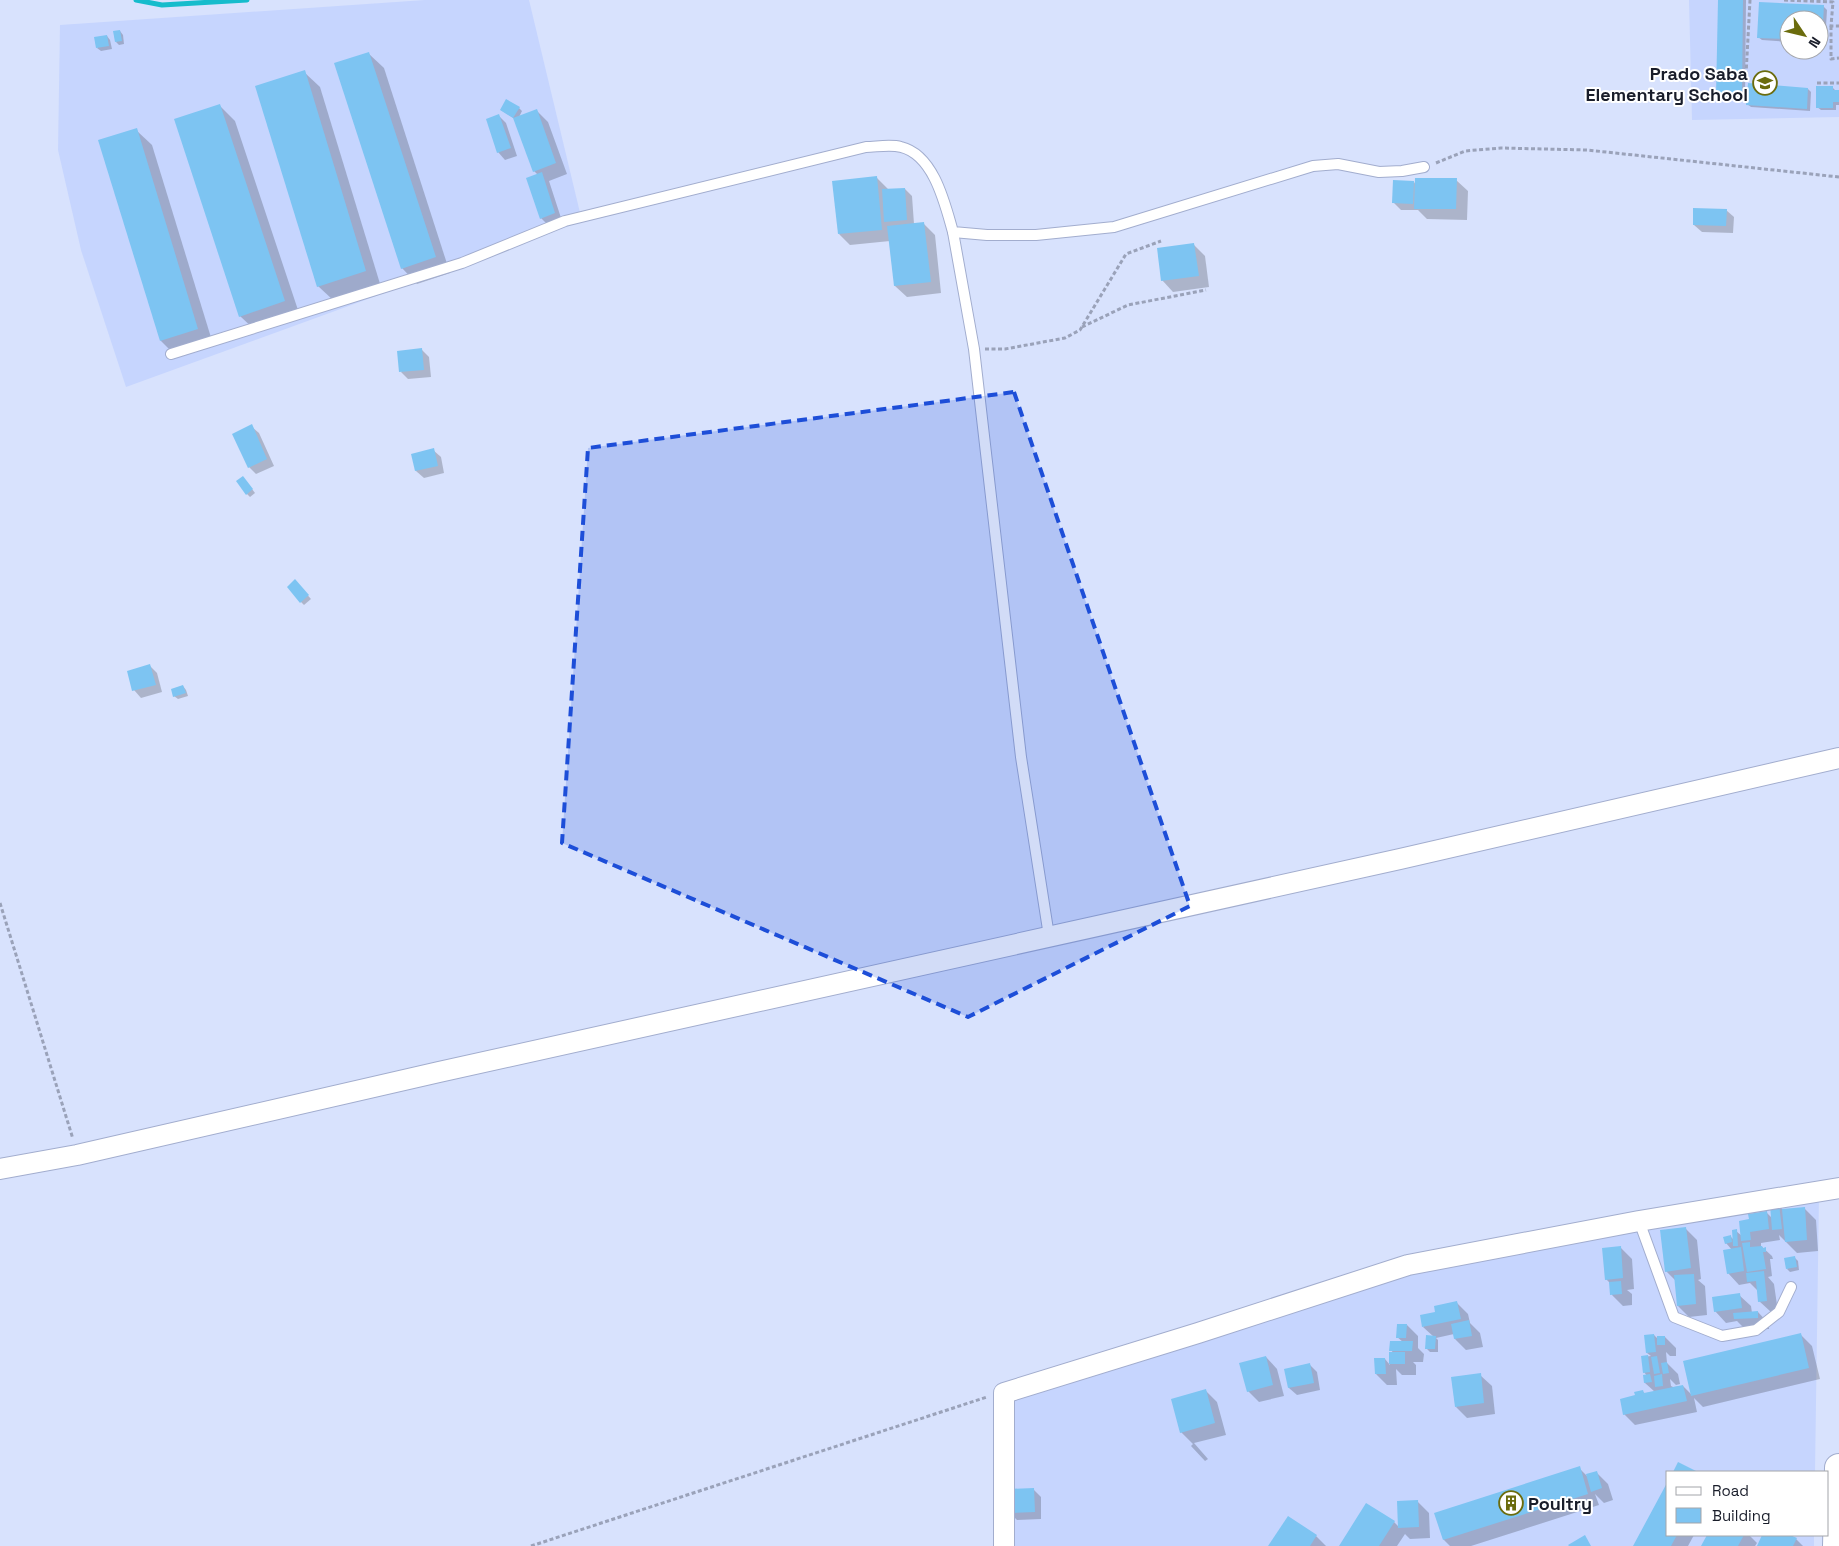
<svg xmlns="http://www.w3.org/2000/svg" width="1839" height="1546" viewBox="0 0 1839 1546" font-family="'Space Grotesk',sans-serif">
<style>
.built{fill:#c6d5fe;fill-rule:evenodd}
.shadow{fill:#0003}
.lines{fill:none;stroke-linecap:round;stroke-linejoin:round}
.stream{stroke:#16bccc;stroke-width:5}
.building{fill:#7dc4f2}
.lane-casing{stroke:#a2adce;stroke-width:12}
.street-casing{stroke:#a2adce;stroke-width:22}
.highway-casing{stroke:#a2adce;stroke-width:30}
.path{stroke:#9aa2b9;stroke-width:3;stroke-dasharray:4 2.5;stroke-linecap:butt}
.lane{stroke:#fff;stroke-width:10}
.street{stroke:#fff;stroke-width:20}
.highway{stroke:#fff;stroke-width:28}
.marked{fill:#1d4ed8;fill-opacity:0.2;stroke:#1d4ed8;stroke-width:4;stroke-dasharray:10 6;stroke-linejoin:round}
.labels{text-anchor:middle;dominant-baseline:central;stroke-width:4;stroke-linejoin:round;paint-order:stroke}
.poi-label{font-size:18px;font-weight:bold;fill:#191d2a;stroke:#fff;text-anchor:end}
</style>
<rect width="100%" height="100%" fill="#d8e2fd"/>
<g class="built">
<path d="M425,0H529L582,221L126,387L81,250L58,150L60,25Z"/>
<path d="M1689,0H1839V117L1692,120ZM1789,20H1819V50H1789Z"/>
<path d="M1819,1195L1815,1472H1668V1535H1814V1546H1006L1007,1400L1411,1275Z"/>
</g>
<g class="shadow">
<path d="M1719,0H1746L1745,99H1721L1717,95Z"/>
<path d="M1760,3L1823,6L1827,10L1825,44H1819V20H1789V42L1762,40L1758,37Z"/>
<path d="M120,31L123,35L124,44L119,45L116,42Z"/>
<path d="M107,36L110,40L112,49L101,51L97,48Z"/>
<path d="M368,53L384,68L450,273L417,284L402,268Z"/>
<path d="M304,72L320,87L381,287L334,301L318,286Z"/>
<path d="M1832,87L1836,91H1839V105H1836V110H1821L1817,107Z"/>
<path d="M1808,89L1811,92L1810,111L1751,107L1747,104Z"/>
<path d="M219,105L235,121L300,316L256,331L240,316Z"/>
<path d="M519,108L522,111L519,117L537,111L548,122L567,174L549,181L562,221L548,225L541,218L538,175L534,171L515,119L501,110Z"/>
<path d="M499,116L506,123L517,156L505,160L498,152Z"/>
<path d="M136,130L152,145L213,344L176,356L161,341Z"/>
<path d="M877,178L888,189H905L912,196L914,224L923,223L935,235L941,293L907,297L895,286L890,241L850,245L839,234Z"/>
<path d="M1456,180L1468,191L1467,220L1427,219L1418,210H1401L1393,202L1414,182L1416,185Z"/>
<path d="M1726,210L1734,217L1733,233L1702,232L1694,225Z"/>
<path d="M1194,245L1205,256L1209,287L1173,292L1162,280Z"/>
<path d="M421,349L429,357L431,377L408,379L401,372Z"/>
<path d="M251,426L259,433L274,466L256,474L249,467Z"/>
<path d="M433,450L441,457L444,473L424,478L416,471L413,455Z"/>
<path d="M246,481L255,493L250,497L247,494Z"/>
<path d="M298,584L311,599L304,605L301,602Z"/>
<path d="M150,666L157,673L162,692L141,698L134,690Z"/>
<path d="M183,686L186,690L188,696L178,699L174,696Z"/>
<path d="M1779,1205L1783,1210L1804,1208L1816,1220L1818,1251L1797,1253L1779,1235L1780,1240L1761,1243V1246L1772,1256L1773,1259H1770L1772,1276L1768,1277L1774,1284L1778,1312H1771L1759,1301L1758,1291L1750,1283L1739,1285L1728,1273L1732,1250L1726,1243L1731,1237L1733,1239L1736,1231L1742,1236L1750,1220L1767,1213L1772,1218Z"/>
<path d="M1685,1228L1697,1240L1701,1279L1698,1280L1705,1286L1707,1315L1689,1317L1678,1306L1676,1281L1666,1271Z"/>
<path d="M1620,1247L1632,1259L1634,1289L1627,1290L1632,1294V1305L1623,1306L1612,1295L1611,1284L1606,1279Z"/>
<path d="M1794,1257L1798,1261L1799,1270L1790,1272L1787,1269Z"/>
<path d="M1739,1295L1751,1306L1752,1313L1758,1312L1769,1324V1329L1746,1330L1737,1321L1726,1323L1715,1311Z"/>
<path d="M1457,1303L1468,1314L1470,1323L1480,1333L1483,1347L1466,1350L1455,1339L1454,1334L1436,1338L1438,1340V1352H1430L1426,1348L1434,1337L1423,1327L1436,1313Z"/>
<path d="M1407,1325L1418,1336V1348L1424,1354L1423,1362H1413L1416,1365V1375H1402L1396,1369L1397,1385H1387L1376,1374L1385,1359L1390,1365V1354H1394L1391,1350L1403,1342L1397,1337Z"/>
<path d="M1654,1335L1659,1340L1665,1337L1676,1348V1356H1670L1666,1352L1667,1363L1678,1374L1680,1384L1676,1385L1670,1379L1671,1386L1673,1387L1683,1386L1692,1395L1801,1335L1812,1346L1820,1379L1703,1407L1694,1398L1697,1412L1635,1425L1624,1414L1636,1396L1643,1392L1646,1394L1655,1392L1645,1383L1644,1376H1647L1644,1372L1642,1357L1651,1356L1647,1353Z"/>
<path d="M1266,1357L1277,1369L1284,1396L1259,1402L1248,1391Z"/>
<path d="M1309,1364L1317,1372L1320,1390L1297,1395L1289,1388L1285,1370Z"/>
<path d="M1480,1375L1492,1386L1495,1414L1467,1418L1456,1407Z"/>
<path d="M1206,1391L1217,1402L1226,1435L1194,1443L1208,1459L1205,1461L1191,1446L1193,1444L1181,1432Z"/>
<path d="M1579,1468L1587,1476L1597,1473L1608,1484L1613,1500L1604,1503L1595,1494L1599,1505L1471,1546H1450L1444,1540L1436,1514Z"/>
<path d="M1033,1489L1041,1497V1519L1017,1520L1010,1513Z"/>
<path d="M1417,1501L1429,1513L1430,1538L1410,1539L1405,1534L1397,1546H1340L1394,1522L1399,1527Z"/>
<path d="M1668,1535H1694L1688,1546H1634Z"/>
<path d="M1709,1535H1749L1757,1543L1755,1546H1703Z"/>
<path d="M1764,1535H1788L1796,1539L1803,1546H1758Z"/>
<path d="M1316,1536L1326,1546H1269Z"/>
</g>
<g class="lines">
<path class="stream" d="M136,0L162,5L247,0"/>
</g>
<g class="building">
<path d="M1718,0H1743L1742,96H1716Z"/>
<path d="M1759,2L1824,5L1822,41H1819V20H1789V39L1757,38Z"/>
<path d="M120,30L122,41L115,42L113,31Z"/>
<path d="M107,35L109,46L96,48L94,37Z"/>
<path d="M369,52L436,257L401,269L334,63Z"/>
<path d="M305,70L366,271L317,287L255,86Z"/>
<path d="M1748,83L1808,88L1807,109L1746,105Z"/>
<path d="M1816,86H1833V90H1839V102H1833V108H1816Z"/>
<path d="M506,99L520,107L513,118L500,110Z"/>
<path d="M220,104L285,301L239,317L174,119Z"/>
<path d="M537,109L556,163L533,172L513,118Z"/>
<path d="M499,114L511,148L497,153L486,119Z"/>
<path d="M137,128L198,329L160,341L98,140Z"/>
<path d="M542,172L555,213L540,219L526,178Z"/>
<path d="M877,176L882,230L838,234L832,181Z"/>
<path d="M1415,178H1457L1456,209H1414Z"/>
<path d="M1393,180L1414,181L1413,204L1392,203Z"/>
<path d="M905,188L907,220L884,222L882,189Z"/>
<path d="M1693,208L1727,209L1726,226L1693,225Z"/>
<path d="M924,222L931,282L894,286L887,226Z"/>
<path d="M1194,243L1199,276L1161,281L1157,248Z"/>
<path d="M422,348L424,370L399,372L397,351Z"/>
<path d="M252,424L267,459L248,468L232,434Z"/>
<path d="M434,448L438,466L415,471L411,454Z"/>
<path d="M243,476L253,489L246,495L236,481Z"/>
<path d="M295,579L309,595L300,603L287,587Z"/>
<path d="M150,664L156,685L132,691L127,671Z"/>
<path d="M183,685L186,693L173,697L171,689Z"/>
<path d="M1779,1204L1782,1229L1772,1230L1770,1205Z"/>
<path d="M1805,1207L1807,1240L1785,1242L1782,1209Z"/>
<path d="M1767,1211L1769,1229L1750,1232L1751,1240L1741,1241L1739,1221L1749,1219L1748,1214Z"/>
<path d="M1686,1227L1691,1268L1665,1272L1660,1230Z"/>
<path d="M1737,1229L1738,1246H1733L1732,1230Z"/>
<path d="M1731,1235L1732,1242L1725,1244L1723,1237Z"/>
<path d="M1750,1242V1247L1762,1246L1763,1248L1766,1247V1252H1763L1766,1269L1747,1272L1742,1243Z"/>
<path d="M1621,1246L1623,1278L1605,1280L1602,1248Z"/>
<path d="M1741,1247L1744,1271L1727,1274L1723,1250Z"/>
<path d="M1795,1256L1797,1267L1786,1269L1784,1258Z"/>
<path d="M1764,1271L1767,1301L1758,1302L1756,1281L1747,1282L1746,1273Z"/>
<path d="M1694,1274L1696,1304L1677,1306L1674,1275Z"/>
<path d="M1621,1281L1622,1294L1610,1295L1609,1282Z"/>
<path d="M1740,1293L1742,1308L1714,1312L1712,1297Z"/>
<path d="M1457,1301L1461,1319L1422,1327L1420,1315L1435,1312L1434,1306Z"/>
<path d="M1758,1311V1318L1734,1319L1733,1313Z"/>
<path d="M1469,1320L1472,1336L1454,1339L1451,1324Z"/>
<path d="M1397,1324H1407L1406,1338H1396Z"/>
<path d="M1801,1333L1809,1368L1691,1396L1683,1361Z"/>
<path d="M1654,1334L1656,1352L1646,1353L1644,1335Z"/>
<path d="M1426,1335L1436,1336L1435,1349H1425Z"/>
<rect x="1657" y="1336" width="8" height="9"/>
<path d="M1390,1341H1413L1412,1351H1389Z"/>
<rect x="1389" y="1352" width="16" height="12"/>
<path d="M1648,1355L1650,1372L1643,1373L1641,1356Z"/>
<path d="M1266,1356L1273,1385L1247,1392L1239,1363Z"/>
<path d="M1657,1356L1660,1373L1654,1374L1651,1357Z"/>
<path d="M1374,1358H1385L1386,1374H1375Z"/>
<path d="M1667,1362L1669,1373L1663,1374L1661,1363Z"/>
<path d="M1310,1363L1314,1383L1288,1388L1284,1369Z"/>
<path d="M1481,1373L1484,1403L1455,1407L1451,1377Z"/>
<path d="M1650,1374L1652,1382L1644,1383L1643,1375Z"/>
<path d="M1662,1374L1663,1386L1655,1387L1654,1376Z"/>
<path d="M1683,1385L1687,1401L1623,1415L1620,1399L1635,1395L1634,1392L1643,1390L1644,1393Z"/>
<path d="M1206,1389L1215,1423L1180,1433L1171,1399Z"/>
<path d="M1678,1462L1698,1472H1673Z"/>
<path d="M1580,1466L1588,1494L1443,1540L1434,1513Z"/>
<path d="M1597,1471L1602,1488L1591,1492L1586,1474Z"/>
<path d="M1668,1481V1535H1677L1671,1546H1633Z"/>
<path d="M1034,1488L1035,1512L1009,1513L1008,1489Z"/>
<path d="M1418,1500L1419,1527L1398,1528L1397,1501Z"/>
<path d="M1366,1503L1395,1521L1379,1546H1339Z"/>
<path d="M1288,1516L1317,1535L1310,1546H1268Z"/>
<path d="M1585,1535L1591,1546H1569L1568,1545Z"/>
<path d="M1707,1535H1744L1738,1546H1701Z"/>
<path d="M1762,1535H1790L1797,1538L1793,1546H1757Z"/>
</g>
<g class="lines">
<g class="lane-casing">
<g id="lane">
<path d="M953,232L974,349L1021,757L1049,936"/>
<path d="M171,354L462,263L565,221L866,147C876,147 890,144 901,147C934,155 945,204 953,232L987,235H1036L1114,227L1313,166L1338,164L1379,172L1402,171L1424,167"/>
<path d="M1639,1221L1674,1317L1722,1336L1756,1330L1779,1312L1791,1287"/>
</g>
</g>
<g class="street-casing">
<g id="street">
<path d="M0,1169L77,1155L439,1072L1400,859L1839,758"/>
<path d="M1004,1546V1393L1198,1333L1408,1265L1639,1221L1839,1188"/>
</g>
</g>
<g class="highway-casing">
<path id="highway" d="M1837,1546L1839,1468"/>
</g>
<g class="path">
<path d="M1784,0L1833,2L1831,26H1839"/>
<path d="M1831,26V59L1839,58"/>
<path d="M1746,75L1750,0"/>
<path d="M1817,83H1839"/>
<path d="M1436,163L1465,151L1501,148L1587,150L1839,177"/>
<path d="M1082,327L1128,305L1206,290"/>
<path d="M985,349H1005L1065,338L1080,330L1126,254L1161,241"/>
<path d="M0,903L73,1139"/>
<path d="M531,1546L987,1397"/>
</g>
<use href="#lane" class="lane"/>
<use href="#street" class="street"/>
<use href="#highway" class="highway"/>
</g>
<path class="marked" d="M1014,392L1190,906L968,1017L562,843L588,448Z"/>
<defs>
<g id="school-ring" transform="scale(1.25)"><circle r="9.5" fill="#fff" stroke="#6b6c0d" stroke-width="1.5"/><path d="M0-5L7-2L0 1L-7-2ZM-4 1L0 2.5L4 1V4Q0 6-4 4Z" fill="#6b6c0d"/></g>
<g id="building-ring" transform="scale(1.25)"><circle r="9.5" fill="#fff" stroke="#6b6c0d" stroke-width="1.5"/><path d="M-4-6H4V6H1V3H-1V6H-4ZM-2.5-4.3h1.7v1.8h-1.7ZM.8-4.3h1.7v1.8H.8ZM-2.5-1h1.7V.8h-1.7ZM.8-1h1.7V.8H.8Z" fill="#6b6c0d"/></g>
</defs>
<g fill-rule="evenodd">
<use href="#school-ring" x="1765" y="83"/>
<use href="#building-ring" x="1511" y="1503"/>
</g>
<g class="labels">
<g class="poi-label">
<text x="1748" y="73">Prado Saba<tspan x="1748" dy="21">Elementary School</tspan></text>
<text x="1528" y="1503" text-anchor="start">Poultry</text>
</g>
</g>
<rect x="1666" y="1471" width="162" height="65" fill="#ffffff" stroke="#a3a5aa"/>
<rect x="1676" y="1487" width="25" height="8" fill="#ffffff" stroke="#a3a5aa"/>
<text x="1712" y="1496" font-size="15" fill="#191d2a">Road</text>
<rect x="1676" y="1508" width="25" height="15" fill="#7dc4f2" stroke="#a3a5aa"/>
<text x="1712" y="1521" font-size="15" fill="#191d2a">Building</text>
<g transform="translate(1804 35) rotate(125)"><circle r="24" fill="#ffffff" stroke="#a3a5aa"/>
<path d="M0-4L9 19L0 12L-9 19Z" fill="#6b6c0d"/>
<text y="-8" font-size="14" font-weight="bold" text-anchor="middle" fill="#191d2a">N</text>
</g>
</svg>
